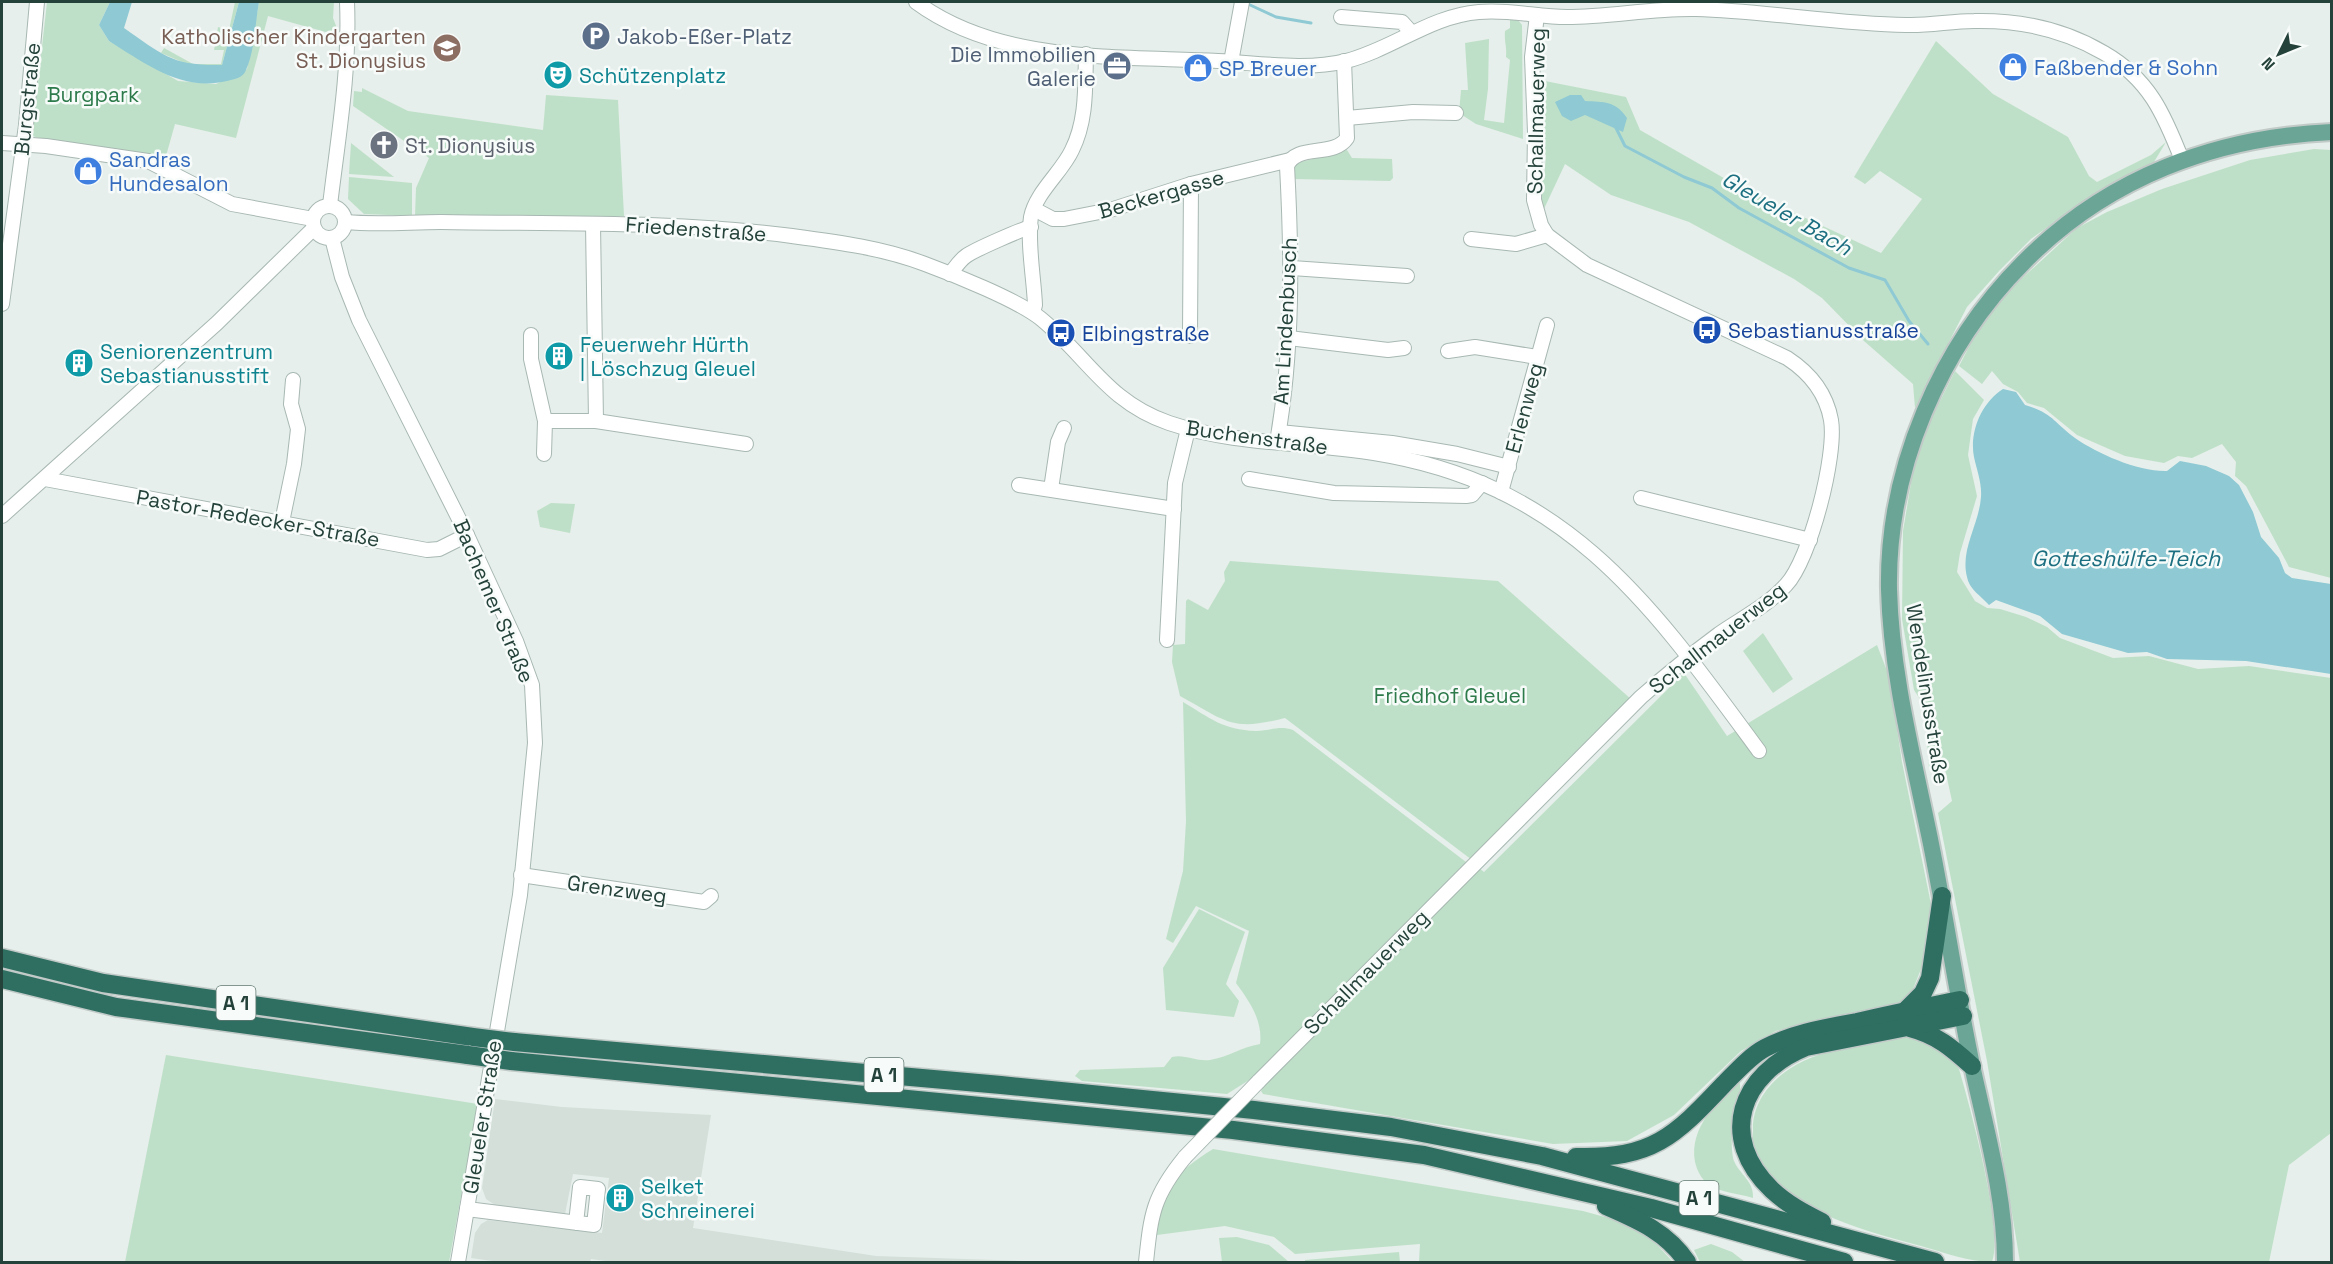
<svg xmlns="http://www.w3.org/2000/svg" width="2333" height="1264" viewBox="0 0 2333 1264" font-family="'Space Grotesk',sans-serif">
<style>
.built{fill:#d4dfda}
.green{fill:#bfe0c8}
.water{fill:#8ec9d4}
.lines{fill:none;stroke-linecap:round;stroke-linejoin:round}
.stream{stroke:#8ec9d4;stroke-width:3}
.minor-casing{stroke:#a8b8b2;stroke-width:16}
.major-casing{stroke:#c2cac8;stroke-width:20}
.highway-casing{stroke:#c2cac8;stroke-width:21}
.minor{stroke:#fff;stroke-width:14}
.major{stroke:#6aa596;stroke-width:16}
.highway{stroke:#2f6f62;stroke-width:18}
.minor-bridge-casing{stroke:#a8b8b2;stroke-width:16;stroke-linecap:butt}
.highway-bridge-casing{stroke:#c2cac8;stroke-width:21;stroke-linecap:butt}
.minor-bridge{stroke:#fff;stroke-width:14}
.highway-bridge{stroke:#2f6f62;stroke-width:18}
.labels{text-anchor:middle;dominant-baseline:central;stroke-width:5;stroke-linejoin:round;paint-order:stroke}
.shield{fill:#f7fbf9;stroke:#637a73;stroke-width:1.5}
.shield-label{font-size:20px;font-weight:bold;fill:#24423a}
.education-label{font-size:21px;fill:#785e54;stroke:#f7fbf9;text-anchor:end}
.service-label{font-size:21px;fill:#4e5e75;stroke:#f7fbf9;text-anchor:start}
.shop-label{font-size:21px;fill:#366cbe;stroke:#f7fbf9;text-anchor:start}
.culture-label{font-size:21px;fill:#0d838f;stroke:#f7fbf9;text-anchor:start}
.park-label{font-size:21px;fill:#2d7a4b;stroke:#f7fbf9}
.street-label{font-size:21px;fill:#24423a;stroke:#f7fbf9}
.worship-label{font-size:21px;fill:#5b616d;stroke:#f7fbf9;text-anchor:start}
.transit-label{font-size:21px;fill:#164399;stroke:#f7fbf9;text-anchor:start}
.water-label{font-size:22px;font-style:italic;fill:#1c6f80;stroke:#f7fbf9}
</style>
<rect width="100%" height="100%" fill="#e6efeb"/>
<path class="built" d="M495,1099L562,1107L711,1115L693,1228L876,1256L1056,1262H612L591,1259L590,1262H499L471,1258L475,1233L481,1224L488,1220L602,1233L609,1178L573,1174L565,1214L495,1205L486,1199L482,1188Z"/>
<g class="green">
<path d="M47,2H110L99,25L109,41L178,81L216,84L247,69L259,2H334L333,18L340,36L268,16L236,138L175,124L166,156L65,145L32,136Z"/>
<path d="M235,2H239L222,65H189L161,53L164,48L193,64H221L224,50H214L218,27L229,30Z"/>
<path d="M1510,20H1518L1522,25L1523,139L1476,124L1459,113L1461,90H1468L1465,43L1489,39L1488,89L1484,120L1504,123L1510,60L1506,57C1507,47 1504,41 1505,31L1510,28Z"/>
<path d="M1936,41L1993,94L2068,137L2089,176L2097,182L2151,155L2166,142L2154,162L2088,198L2031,239L2000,270L1967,307L1915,408L1913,384L1864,341L1822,298L1794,279L1689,222L1611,195L1565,164L1543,211L1540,183L1544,179L1546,155L1544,153L1545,81L1626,97L1640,130L1743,189L1881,253L1922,199L1880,171L1865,184L1854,177Z"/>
<path d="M362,88L408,111L543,130L546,95L618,100L624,216H415L416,188L429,158L353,106L354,91L362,92Z"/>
<path d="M351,143L394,177L349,174Z"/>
<path d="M2314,149L2331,150V578L2289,567L2246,486L2235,476L2236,462L2222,444L2192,458L2178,456L2164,463L2125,456L2077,435L2044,408L2027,403L2018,392L2003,384L1992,371L1982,384L1959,366L1979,328L2007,292L2077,228L2107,212L2162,189L2250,160Z"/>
<path d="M1347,150L1352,158L1392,159L1393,178L1390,181L1294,179L1293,168L1297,163Z"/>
<path d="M349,177L412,183V216L364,214L348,199Z"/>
<path d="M1955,371L1984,400L1973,419L1968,455L1977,496L1960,553L1957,572L1975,601L1987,608L2000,609L2026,617L2047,627L2060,638L2113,658L2149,656L2198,669L2249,666L2331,678V1133L2289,1165L2269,1262H2020L1987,1061L1938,813L1952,801L1944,764L1929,767L1927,741L1929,713L1914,690L1902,619L1903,531L1914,465L1932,417Z"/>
<path d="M551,503L575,504L570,533L540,527L537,511Z"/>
<path d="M1230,561L1498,581L1632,700L1472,860L1285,718C1231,732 1226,721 1180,696L1172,662L1173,645L1185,644L1186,601L1188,599L1208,610L1225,581L1224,572Z"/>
<path d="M1763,633L1793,679L1773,693L1743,651Z"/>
<path d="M1877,645L1889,676L1902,762L1932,909L1927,947L1921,969L1913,989L1901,1002L1776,1031L1741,1051L1674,1115L1627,1141L1553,1144L1263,1094L1261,1091L1266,1083L1475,865L1484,872L1684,673L1727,736Z"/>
<path d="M1183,702C1210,718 1223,730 1256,731C1270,731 1279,725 1293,730L1466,862L1289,1042L1254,1077L1227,1094L1082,1081L1075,1076L1080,1070L1164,1067L1172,1057C1185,1054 1197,1062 1210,1060C1228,1057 1242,1047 1260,1044C1263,1020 1249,1001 1236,983L1249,931L1196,906L1173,943L1166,939L1183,871L1186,821Z"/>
<path d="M1199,909L1245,932L1226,984L1239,1001L1234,1017L1166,1010L1163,968Z"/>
<path d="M1897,1037C1923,1037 1945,1048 1959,1069C1970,1107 2004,1230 1992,1262C1968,1262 1943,1252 1921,1246C1871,1232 1767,1207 1753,1148C1752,1143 1753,1135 1753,1130C1752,1107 1766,1086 1785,1072C1816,1049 1860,1046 1897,1037Z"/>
<path d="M166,1055L478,1104L449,1262H125Z"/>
<path d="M1739,1080C1742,1091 1739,1093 1735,1103C1732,1114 1730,1150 1734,1161C1740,1175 1754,1181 1753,1198C1740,1194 1720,1192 1709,1185C1701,1179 1697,1170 1695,1162C1689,1127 1717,1103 1739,1080Z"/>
<path d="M1213,1149L1583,1211L1612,1219L1648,1235L1673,1262H1419L1420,1244L1295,1254L1274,1237L1225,1226L1157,1235C1162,1188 1173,1174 1213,1149Z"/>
<path d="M1237,1237L1269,1245L1289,1262H1222L1219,1238Z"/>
<path d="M1711,1244L1732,1252L1745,1262H1700L1694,1250Z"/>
<path d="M1399,1252L1400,1262H1305V1260Z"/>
</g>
<g class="water">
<path d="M110,2H132L124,28C163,55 172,66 222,65L239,2H259C255,23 255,50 246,70C243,78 235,79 227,81C182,92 146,64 109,41L99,25Z"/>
<path d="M1570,95H1581L1585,101C1604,102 1616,101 1627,118L1623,132L1585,115L1571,121L1562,116L1555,102Z"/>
<path d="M2003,389L2016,392L2025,405C2054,414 2053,422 2075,438C2098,454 2139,472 2167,471L2180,461L2206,466L2229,476L2239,485L2253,512L2261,537L2279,558L2285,573L2292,578L2331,584V674L2246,661L2167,659L2147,652L2128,653L2062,634L2040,616L1996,600L1989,605C1981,596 1969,589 1967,577C1960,549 1979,525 1981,497C1982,483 1977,471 1974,457C1969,432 1982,402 2003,389Z"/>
</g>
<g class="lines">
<g class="stream">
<path d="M1248,4L1276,17L1311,23"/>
<path d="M1615,126L1625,146L1684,177L1712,188L1739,208L1849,268L1885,280L1909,321L1928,344"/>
</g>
<g class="minor-casing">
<g id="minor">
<path d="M916,2C1000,64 1118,56 1218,61C1259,63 1306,71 1346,61C1393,49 1430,16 1479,12C1509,9 1538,17 1567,17C1610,17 1653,8 1696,9C1766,11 1836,24 1906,25C1929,26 1951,21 1974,21C2019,20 2065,30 2104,53C2149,79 2164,114 2182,160"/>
<path d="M1341,17L1402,22L1411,32"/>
<path d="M1231,62L1242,2"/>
<path d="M1347,118L1413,112L1456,113"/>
<path d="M2,143L46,146L148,161L232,204L313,219"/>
<path d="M330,205C338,138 350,70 347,2"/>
<circle cx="329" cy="222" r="16"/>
<path d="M1034,209L1053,219H1064L1110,210L1191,184L1290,160"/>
<path d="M346,222C377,225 410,222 441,222C559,224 676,221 792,236C837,242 883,248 925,264C955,275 1017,300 1040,318C1087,356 1107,402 1169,423C1234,445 1306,442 1374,453C1568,484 1651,604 1759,751"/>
<path d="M593,224L596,421"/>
<path d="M332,238L342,277L359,320L467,535L516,641L532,685L535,743L520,895L458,1262"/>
<path d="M1471,239L1516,244L1547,235"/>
<path d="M1292,268L1407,276"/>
<path d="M950,274C955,268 960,260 966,256C974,250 1022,229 1031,227"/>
<path d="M2,304L26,125L37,2"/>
<path d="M1033,312L1035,305C1034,279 1027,242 1031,217C1036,192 1062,172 1072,150C1087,120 1085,87 1086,54"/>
<path d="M531,335V359L545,421L544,454"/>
<path d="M1190,336L1191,184"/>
<path d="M1289,338L1388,350L1404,348"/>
<path d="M1448,351L1475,347L1537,357"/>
<path d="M545,421H596L746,444"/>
<path d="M1279,432L1392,443L1457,454L1509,467"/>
<path d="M1277,442C1293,351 1292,258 1287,166C1296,143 1334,158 1347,138L1344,61"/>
<path d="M45,479L427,550L439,549L467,535"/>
<path d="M1249,479L1334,493L1466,496L1472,495L1482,483"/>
<path d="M1019,485L1174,509"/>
<path d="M1051,489L1058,442L1064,428"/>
<path d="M1501,492L1547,325"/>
<path d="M1641,498L1810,540"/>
<path d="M2,516L217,323L314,228"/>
<path d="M282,522L294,464L298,429L291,404L293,380"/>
<path d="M1167,640L1175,483L1188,429"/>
<path d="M521,875L704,902L711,896"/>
<path d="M1258,1082L1641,697C1666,675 1692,654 1719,634C1742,618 1767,606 1786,585C1810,560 1837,455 1831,420C1826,392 1810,373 1787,358L1587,265L1547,235L1541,225L1534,200L1535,132L1532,57L1537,15"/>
<path d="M467,1209L594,1225L598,1189L580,1187L576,1223"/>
<path d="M1146,1262C1151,1214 1153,1196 1185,1157"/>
</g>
</g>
<g class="major-casing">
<path id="major" d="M2005,1262C2005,1197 1987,1134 1973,1070C1957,995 1946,919 1931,844C1914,760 1891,674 1889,589C1887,469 1940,346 2024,262C2107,178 2215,137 2332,132"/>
</g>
<g class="highway-casing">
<g id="highway">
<path d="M2,958L103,983L473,1037"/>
<path d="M2,979L116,1007L468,1055"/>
<path d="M1904,1012L1923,993L1930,978L1942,896"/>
<path d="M1910,1028C1937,1035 1952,1048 1972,1066"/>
<path d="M514,1042L1001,1085L1254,1110L1391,1127L1542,1156L1935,1262"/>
<path d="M511,1061L1233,1130L1424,1155L1651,1208L1844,1262"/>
<path d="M1576,1157C1652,1159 1674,1137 1724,1084C1736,1072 1750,1056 1765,1048C1794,1033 1825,1028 1857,1022C1891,1014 1926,1007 1960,1000"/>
<path d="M1606,1206C1638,1220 1667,1232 1687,1262"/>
<path d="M1822,1222C1804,1213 1787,1204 1772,1190C1717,1137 1740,1074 1806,1047L1963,1016"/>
</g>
</g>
<use href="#minor" class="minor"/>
<use href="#major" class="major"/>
<use href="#highway" class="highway"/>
<g class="minor-bridge-casing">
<path id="minor-bridge" d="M1185,1157L1258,1082"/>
</g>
<g class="highway-bridge-casing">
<g id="highway-bridge">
<path d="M473,1037L514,1042"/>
<path d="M468,1055L511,1061"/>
</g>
</g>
<use href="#minor-bridge" class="minor-bridge"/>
<use href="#highway-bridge" class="highway-bridge"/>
</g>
<defs>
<g id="parking-disc" transform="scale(1.5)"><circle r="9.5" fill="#5c6f8a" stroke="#f7fbf9"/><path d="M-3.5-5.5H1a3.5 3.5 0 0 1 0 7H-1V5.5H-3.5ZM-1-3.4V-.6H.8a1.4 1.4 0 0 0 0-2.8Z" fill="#fff"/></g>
<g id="school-disc" transform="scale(1.5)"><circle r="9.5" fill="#8d6e63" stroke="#f7fbf9"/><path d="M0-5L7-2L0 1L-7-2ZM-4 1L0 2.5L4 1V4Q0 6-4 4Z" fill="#fff"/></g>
<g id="office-disc" transform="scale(1.5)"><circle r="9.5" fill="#5c6f8a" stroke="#f7fbf9"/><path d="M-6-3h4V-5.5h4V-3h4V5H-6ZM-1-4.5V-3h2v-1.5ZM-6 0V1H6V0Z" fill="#fff"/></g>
<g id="shop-disc" transform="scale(1.5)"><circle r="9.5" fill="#3f7fe0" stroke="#f7fbf9"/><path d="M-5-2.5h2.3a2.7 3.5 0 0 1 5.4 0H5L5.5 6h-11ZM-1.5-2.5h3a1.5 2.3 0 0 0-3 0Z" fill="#fff"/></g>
<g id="theatre-disc" transform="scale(1.5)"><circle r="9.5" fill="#0f9aa8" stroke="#f7fbf9"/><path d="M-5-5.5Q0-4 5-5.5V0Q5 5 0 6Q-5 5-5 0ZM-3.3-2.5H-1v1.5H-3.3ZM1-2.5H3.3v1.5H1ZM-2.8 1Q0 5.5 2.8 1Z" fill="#fff"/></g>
<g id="church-disc" transform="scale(1.5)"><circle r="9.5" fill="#6b7280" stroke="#f7fbf9"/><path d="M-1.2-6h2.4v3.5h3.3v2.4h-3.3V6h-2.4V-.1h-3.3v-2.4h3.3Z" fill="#fff"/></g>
<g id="bus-disc" transform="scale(1.5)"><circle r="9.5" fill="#1a4fb4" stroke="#f7fbf9"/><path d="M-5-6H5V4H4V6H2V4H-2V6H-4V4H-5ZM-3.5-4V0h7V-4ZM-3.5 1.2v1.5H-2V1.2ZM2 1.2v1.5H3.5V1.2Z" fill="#fff"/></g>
<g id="building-disc" transform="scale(1.5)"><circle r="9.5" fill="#0f9aa8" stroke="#f7fbf9"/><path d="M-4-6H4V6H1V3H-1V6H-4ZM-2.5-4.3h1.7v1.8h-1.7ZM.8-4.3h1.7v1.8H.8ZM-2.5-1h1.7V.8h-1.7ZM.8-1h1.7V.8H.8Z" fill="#fff"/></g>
</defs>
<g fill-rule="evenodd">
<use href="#parking-disc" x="596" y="36"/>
<use href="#school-disc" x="447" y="48"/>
<use href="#office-disc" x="1117" y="66"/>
<use href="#shop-disc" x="2013" y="67"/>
<use href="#shop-disc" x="1198" y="68"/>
<use href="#theatre-disc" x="558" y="75"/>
<use href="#church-disc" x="384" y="145"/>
<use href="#shop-disc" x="88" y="171"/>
<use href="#bus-disc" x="1707" y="330"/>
<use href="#bus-disc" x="1061" y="333"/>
<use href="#building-disc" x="559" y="356"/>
<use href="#building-disc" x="79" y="363"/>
<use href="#building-disc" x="620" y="1198"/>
</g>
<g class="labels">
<g class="shield">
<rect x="216.5" y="986" width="39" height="34" rx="4.5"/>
<rect x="864.5" y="1058" width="39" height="34" rx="4.5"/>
<rect x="1679.5" y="1181" width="39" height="34" rx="4.5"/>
</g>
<g class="shield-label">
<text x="236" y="1003">A 1</text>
<text x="884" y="1075">A 1</text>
<text x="1699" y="1198">A 1</text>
</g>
<g class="education-label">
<text x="426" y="36">Katholischer Kindergarten<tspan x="426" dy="24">St. Dionysius</tspan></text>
</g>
<g class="service-label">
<text x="617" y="36">Jakob-Eßer-Platz</text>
<text x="1096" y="54" text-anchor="end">Die Immobilien<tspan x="1096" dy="24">Galerie</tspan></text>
</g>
<g class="shop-label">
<text x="2034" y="67">Faßbender &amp; Sohn</text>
<text x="1219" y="68">SP Breuer</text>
<text x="109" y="159">Sandras<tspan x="109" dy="24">Hundesalon</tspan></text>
</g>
<g class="culture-label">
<text x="579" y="75">Schützenplatz</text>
<text x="580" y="344">Feuerwehr Hürth<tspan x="580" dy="24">| Löschzug Gleuel</tspan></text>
<text x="100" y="351">Seniorenzentrum<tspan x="100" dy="24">Sebastianusstift</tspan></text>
<text x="641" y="1186">Selket<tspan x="641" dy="24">Schreinerei</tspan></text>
</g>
<g class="park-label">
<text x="93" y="94">Burgpark</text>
<text x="1450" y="695">Friedhof Gleuel</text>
</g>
<g class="street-label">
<text transform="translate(27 99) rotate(-84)">Burgstraße</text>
<text transform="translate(1536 111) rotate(-89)">Schallmauerweg</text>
<text transform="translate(1161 194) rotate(-16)">Beckergasse</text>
<text transform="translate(696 229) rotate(4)">Friedenstraße</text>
<text transform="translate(1285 321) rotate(-87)">Am Lindenbusch</text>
<text transform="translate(1524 408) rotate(-75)">Erlenweg</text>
<text transform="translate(1257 437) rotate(8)">Buchenstraße</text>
<text transform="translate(258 518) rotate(10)">Pastor-Redecker-Straße</text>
<text transform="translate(494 601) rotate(67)">Bachemer Straße</text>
<text transform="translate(1717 638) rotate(-38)">Schallmauerweg</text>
<text transform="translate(1928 694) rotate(81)">Wendelinusstraße</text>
<text transform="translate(617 889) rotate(8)">Grenzweg</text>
<text transform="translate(1366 972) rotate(-45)">Schallmauerweg</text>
<text transform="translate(482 1117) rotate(-81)">Gleueler Straße</text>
</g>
<g class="worship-label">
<text x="405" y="145">St. Dionysius</text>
</g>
<g class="transit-label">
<text x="1728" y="330">Sebastianusstraße</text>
<text x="1082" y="333">Elbingstraße</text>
</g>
<g class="water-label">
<text transform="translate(1787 213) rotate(30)">Gleueler Bach</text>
<text x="2126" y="558">Gotteshülfe-Teich</text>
</g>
</g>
<rect width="2333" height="1264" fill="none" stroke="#24423a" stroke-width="6"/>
<g transform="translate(2279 54) rotate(227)" stroke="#f7fbf9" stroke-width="4.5" paint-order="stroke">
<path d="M0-4.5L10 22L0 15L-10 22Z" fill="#24423a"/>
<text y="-9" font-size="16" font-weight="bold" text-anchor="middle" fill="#24423a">N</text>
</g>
</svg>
